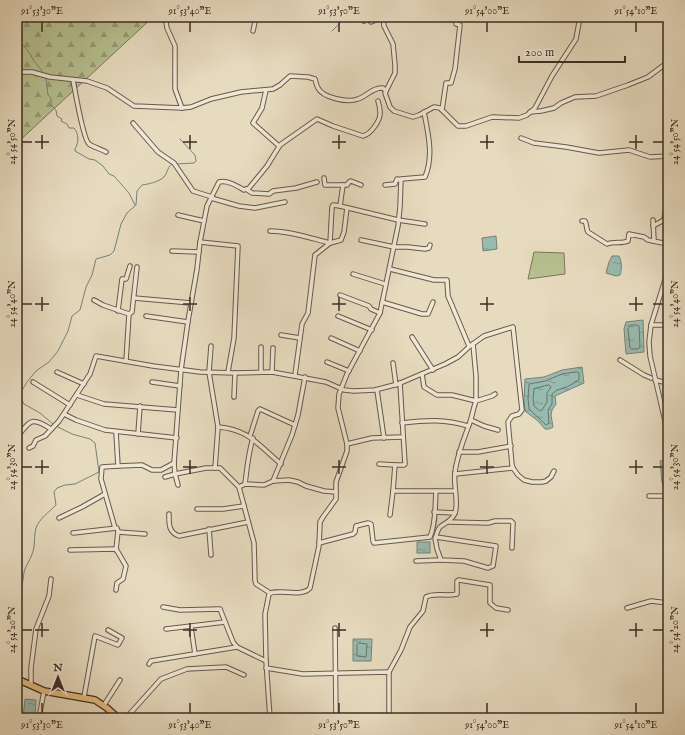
<svg xmlns="http://www.w3.org/2000/svg" width="685" height="735" viewBox="0 0 685 735" font-family="'IM FELL English',serif">
<style>
.grass{fill:#b7c090;stroke:#7a775a}
.forest{fill:url(#forest-firs);stroke:#7a775a}
.water{fill:url(#water-ripples);stroke:#738378}
.lines{fill:none;stroke-linecap:round;stroke-linejoin:round}
.shore{stroke:#6a746a;stroke-width:1}
.stream{stroke:#738378;stroke-width:1}
.minor-casing{stroke:#67594c;stroke-width:5.5}
.primary-casing{stroke:#3c2e25;stroke-width:8}
.minor{stroke:#efe8d5;stroke-width:3.5}
.primary{stroke:#e4be80;stroke-width:5.5}
.ticks{fill:none;stroke:#3c2e25;stroke-width:1.5}
.neatline{fill:none;stroke:#3c2e25;stroke-width:1.5}
.ticks-label{font-size:10px;text-anchor:middle;fill:#3c2e25}
</style>
<defs>
<pattern id="forest-firs" width="22" height="20" patternUnits="userSpaceOnUse"><rect width="22" height="20" fill="#b7c090"/><path d="M5 1l3.5 6h-7zM16 11l3.5 6h-7z" fill="#969c75"/></pattern>
<pattern id="water-ripples" width="26" height="14" patternUnits="userSpaceOnUse"><rect width="26" height="14" fill="#97bbaf"/><path d="M2 4q2-2 4 0t4 0M15 11q2-2 4 0t4 0" fill="none" stroke="#7c988e"/></pattern>
</defs>
<rect width="100%" height="100%" fill="#e7dbbf"/>
<filter id="stains"><feTurbulence type="fractalNoise" baseFrequency=".005" numOctaves="4"/><feColorMatrix values="0 0 0 0 .2 0 0 0 0 .09 0 0 0 0 .02 0 0 0 .5 -.17"/></filter>
<radialGradient id="worn" r=".72"><stop offset=".6" stop-color="#630" stop-opacity="0"/><stop offset="1" stop-color="#630" stop-opacity=".3"/></radialGradient>
<path class="grass" d="M534,252L564,253L565,274L528,279Z"/>
<path class="forest" d="M17,17H153L17,143Z"/>
<g class="water">
<path d="M496,236L497,249L483,251L482,238Z"/>
<path d="M612,256H619C622,262 622,269 620,275L616,276L606,273L609,262Z"/>
<path d="M643,320L644,352L626,354L624,329L626,322Z"/>
<path d="M582,367L584,383L555,396L556,404L552,410L551,415L553,427L549,429H545L538,421L525,411L524,399L525,379L544,377L562,370Z"/>
<path d="M668,459V491H665L662,482L660,461Z"/>
<rect x="417" y="542" width="13" height="11"/>
<path d="M353,639H372L371,661H353Z"/>
<path d="M25,699L36,700L35,718H23Z"/>
</g>
<g class="lines">
<g class="shore">
<path d="M631,325H637L639,326L640,347L638,349H631L630,348L628,329Z"/>
<path d="M577,372L579,373V380L567,387L557,390L552,394V404L548,410L549,423L546,425L529,409L528,399L529,384L545,381L562,374Z"/>
<path d="M549,385L551,387L547,393V402L542,410L540,411L534,406L533,399L534,389Z"/>
<path d="M359,643L367,644L366,657L357,656V645Z"/>
</g>
<g class="stream">
<path d="M17,18L19,17"/>
<path d="M332,31L346,17"/>
<path d="M17,41C26,46 29,52 34,61C37,65 41,69 44,74"/>
<path d="M46,78L48,95L51,98V105L56,110L57,116L62,119L61,121L67,124L69,128H74C79,134 79,142 75,149V151L89,159L95,160L103,166L109,174L114,176L129,193L135,205"/>
<path d="M176,164L194,163L196,161L195,155L180,139"/>
<path d="M53,424L40,413L24,404L19,395L27,382L36,371L49,362L58,351L68,331L72,316L80,310L86,287L92,275L96,259L110,255L114,251L121,224L127,213L136,205L137,191L142,185C149,184 158,182 164,177C168,172 167,167 173,163"/>
<path d="M17,591C25,586 22,577 25,569C28,562 33,555 34,547C35,540 34,535 36,528C39,519 49,512 56,505L54,492L57,488L65,485L75,484L99,472L95,443L90,439L72,434L56,426"/>
</g>
<g class="minor-casing">
<g id="minor">
<path d="M383,17L384,26L393,44L395,65V73L385,93L390,107L394,111L413,117L419,115L434,107L440,108L458,126H466L492,117L519,118L527,115L535,108L552,76L576,39L580,17"/>
<path d="M364,21L368,18L371,22L383,17"/>
<path d="M253,31L256,17"/>
<path d="M17,74L21,72H32L50,77L87,81L107,88L134,106L182,108L175,89V46L167,28L165,17"/>
<path d="M73,80C75,90 83,139 89,144C93,147 101,149 106,152"/>
<path d="M266,90L262,108L253,123L279,146"/>
<path d="M182,108L191,107L211,99L241,92L273,89L280,85L290,76L308,77L315,79C316,82 316,85 318,88C323,98 348,103 358,99C367,96 373,87 383,88L386,91"/>
<path d="M442,110L446,83H451L455,69L460,25L456,24L457,17"/>
<path d="M530,112L541,111L554,108L561,103L575,97L596,96L628,85L648,77L668,62"/>
<path d="M133,123L158,152L174,163L193,191L212,197"/>
<path d="M521,138L534,143L566,147L599,153L629,150L650,157L668,156"/>
<path d="M324,178L325,185H343L340,206L398,220L425,224"/>
<path d="M343,185H347L349,182L351,181L361,185"/>
<path d="M385,185L395,184L397,179L401,180"/>
<path d="M246,189L252,193L269,194L273,191L296,188L317,182"/>
<path d="M211,198L239,206L255,208L285,202"/>
<path d="M178,215L204,221"/>
<path d="M653,220L654,241"/>
<path d="M582,221H585C587,225 586,228 588,232L607,244C614,241 622,244 628,241L629,234L644,237L648,240L668,244"/>
<path d="M653,226L664,220L665,213L668,210"/>
<path d="M270,231C290,231 310,238 330,243"/>
<path d="M361,240L394,247H408L425,249L429,248L430,245"/>
<path d="M200,242L238,246L234,338L228,372"/>
<path d="M330,243L332,207L333,205L340,206"/>
<path d="M172,251L199,252"/>
<path d="M390,269L434,280H447L448,296L469,346"/>
<path d="M668,270L651,325L649,342L650,356L668,434"/>
<path d="M353,274L385,284"/>
<path d="M340,295L369,306L371,309L380,313"/>
<path d="M134,298L191,303"/>
<path d="M94,300L103,305L129,314L126,361"/>
<path d="M382,302L422,314H428L433,302"/>
<path d="M118,311L122,279H126L130,266"/>
<path d="M129,314L132,312L137,267"/>
<path d="M146,316L188,322"/>
<path d="M338,316L372,330"/>
<path d="M651,325H668"/>
<path d="M281,335L300,338"/>
<path d="M412,337L433,370"/>
<path d="M331,338L360,351"/>
<path d="M211,346L209,372L218,427L215,468"/>
<path d="M620,360L644,375L651,378"/>
<path d="M327,362L349,371"/>
<path d="M393,363L396,385"/>
<path d="M57,372L84,384"/>
<path d="M261,372V347"/>
<path d="M272,372L273,348"/>
<path d="M422,374L424,387L437,395H452L476,401V376L473,344"/>
<path d="M295,375L302,324L308,313L315,255L330,243L341,240L344,232L347,208"/>
<path d="M305,377L298,415L292,435L273,481L264,485L245,484L239,487L220,468H206L175,474L174,463L181,370L188,321L197,269L200,242L207,206L219,182C228,180 237,186 244,190L249,188L267,166L280,145L317,119L333,126L363,136C371,134 381,120 380,112C380,108 379,104 378,101"/>
<path d="M655,380L668,383"/>
<path d="M33,382L70,405"/>
<path d="M152,382L180,386"/>
<path d="M377,390L384,438"/>
<path d="M77,395L104,404L178,410"/>
<path d="M234,397L235,373"/>
<path d="M64,414L76,420L105,430L177,438"/>
<path d="M471,420L484,426L498,430"/>
<path d="M402,423C427,420 445,419 468,426"/>
<path d="M218,427C249,429 259,446 281,464"/>
<path d="M138,434L140,406"/>
<path d="M250,436L258,411L260,409L295,425"/>
<path d="M17,437C30,422 30,415 51,429"/>
<path d="M347,444L372,438L403,437"/>
<path d="M29,448L33,446L36,440L45,436L59,421L90,374L96,356L153,366L200,372L235,373L272,372L326,382L344,390L354,391L375,390L398,384L445,364L458,357L470,346L484,336L513,327L522,410L519,414L512,416L508,422L512,465L513,468L518,475L524,480L532,482H542L546,481L551,477L554,471"/>
<path d="M459,452H478L511,446"/>
<path d="M379,464L395,465L393,491H455"/>
<path d="M395,465H404L405,464L400,383"/>
<path d="M118,466L142,465L152,470H161L174,463"/>
<path d="M455,474L513,468"/>
<path d="M165,477L175,474L178,485"/>
<path d="M273,481L289,480L298,482L306,486L324,491L336,492"/>
<path d="M245,484C247,469 248,454 253,438"/>
<path d="M239,487L254,543L255,581L256,584L270,593"/>
<path d="M649,496H668"/>
<path d="M197,509H223L244,506"/>
<path d="M434,512L455,513"/>
<path d="M169,514C169,523 168,532 179,536L248,522"/>
<path d="M390,515L393,491"/>
<path d="M59,518L82,507L105,494"/>
<path d="M449,522L488,523L495,521H511L513,523L512,548"/>
<path d="M115,528L101,479L102,467L118,466L116,432"/>
<path d="M209,529L211,555"/>
<path d="M118,532L145,534"/>
<path d="M73,533L117,528L118,531L116,550"/>
<path d="M436,537L496,546L493,566L488,568L464,561L441,560L437,549L435,538C437,535 437,530 440,527C446,522 452,521 455,513C459,502 453,485 455,472C457,456 463,441 469,425C472,417 473,409 476,401L492,396L495,394"/>
<path d="M319,543L353,534L355,532L356,526L368,523L371,524L373,541L374,543L430,537C436,524 435,505 436,491"/>
<path d="M70,550L116,549L126,566L123,579L117,583L116,590"/>
<path d="M416,561L441,560"/>
<path d="M163,607L180,610L220,609L233,642L237,647L266,661L270,718"/>
<path d="M627,608L651,601L668,603"/>
<path d="M191,627L195,654"/>
<path d="M335,628L336,718"/>
<path d="M166,629L225,622"/>
<path d="M266,661L265,614L269,594C277,588 302,598 310,588L319,546L320,522L323,517L336,499V482L347,451V444L338,408L339,394L347,374L380,313L398,226L400,207L401,179L425,177C434,156 428,133 424,112"/>
<path d="M149,664L151,661L237,647"/>
<path d="M266,668L303,674L389,672V718"/>
<path d="M389,672L401,650L410,627L423,611L426,597C435,592 446,597 457,594V581L459,580L490,585V603L496,608L508,610"/>
<path d="M668,677V688"/>
<path d="M31,685V668L36,629L49,596L51,579"/>
<path d="M84,697L95,636L118,645L122,638L108,630"/>
<path d="M104,705L120,680"/>
<path d="M39,718L44,691"/>
<path d="M126,718L161,679L187,669L226,667L244,675"/>
</g>
</g>
<g class="primary-casing">
<path id="primary" d="M17,679L44,691L95,700L107,708L118,718"/>
</g>
<use href="#minor" class="minor"/>
<use href="#primary" class="primary"/>
</g>
<path class="ticks" d="M42,22V32M190,22V32M339,22V32M487,22V32M636,22V32M42,135V149M190,135V149M339,135V149M487,135V149M636,135V149M22,142H32M35,142H49M183,142H197M332,142H346M480,142H494M629,142H643M653,142H663M42,297V311M190,297V311M339,297V311M487,297V311M636,297V311M22,304H32M35,304H49M183,304H197M332,304H346M480,304H494M629,304H643M653,304H663M42,460V474M190,460V474M339,460V474M487,460V474M636,460V474M22,467H32M35,467H49M183,467H197M332,467H346M480,467H494M629,467H643M653,467H663M42,623V637M190,623V637M339,623V637M487,623V637M636,623V637M22,630H32M35,630H49M183,630H197M332,630H346M480,630H494M629,630H643M653,630H663M42,703V713M190,703V713M339,703V713M487,703V713M636,703V713"/>
<rect width="685" height="735" fill="none" stroke="#e7dbbf" stroke-width="44"/>
<g transform="translate(58 677)" stroke="#efe8d5" stroke-width="3" paint-order="stroke">
<path d="M0-3L7 15L0 10L-7 15Z" fill="#3c2e25"/>
<text y="-6" font-size="11" font-weight="bold" text-anchor="middle" fill="#3c2e25">N</text>
</g>
<path d="M519 56v6h106v-6" fill="none" stroke="#3c2e25" stroke-width="2"/>
<text x="525" y="56" font-size="12" fill="#3c2e25" stroke="#efe8d5" stroke-width="3" paint-order="stroke">200 m</text>
<rect x="22" y="22" width="641" height="691" class="neatline"/>
<g class="ticks-label">
<text x="42" y="14">91°53'30"E</text>
<text x="190" y="14">91°53'40"E</text>
<text x="339" y="14">91°53'50"E</text>
<text x="487" y="14">91°54'00"E</text>
<text x="636" y="14">91°54'10"E</text>
<text transform="translate(11 142) rotate(-90)" y="4">24°54'50"N</text>
<text transform="translate(674 142) rotate(-90)" y="4">24°54'50"N</text>
<text transform="translate(11 304) rotate(-90)" y="4">24°54'40"N</text>
<text transform="translate(674 304) rotate(-90)" y="4">24°54'40"N</text>
<text transform="translate(11 467) rotate(-90)" y="4">24°54'30"N</text>
<text transform="translate(674 467) rotate(-90)" y="4">24°54'30"N</text>
<text transform="translate(11 630) rotate(-90)" y="4">24°54'20"N</text>
<text transform="translate(674 630) rotate(-90)" y="4">24°54'20"N</text>
<text x="42" y="728">91°53'30"E</text>
<text x="190" y="728">91°53'40"E</text>
<text x="339" y="728">91°53'50"E</text>
<text x="487" y="728">91°54'00"E</text>
<text x="636" y="728">91°54'10"E</text>
</g>
<rect width="100%" height="100%" filter="url(#stains)"/>
<rect width="100%" height="100%" fill="url(#worn)"/>
</svg>
